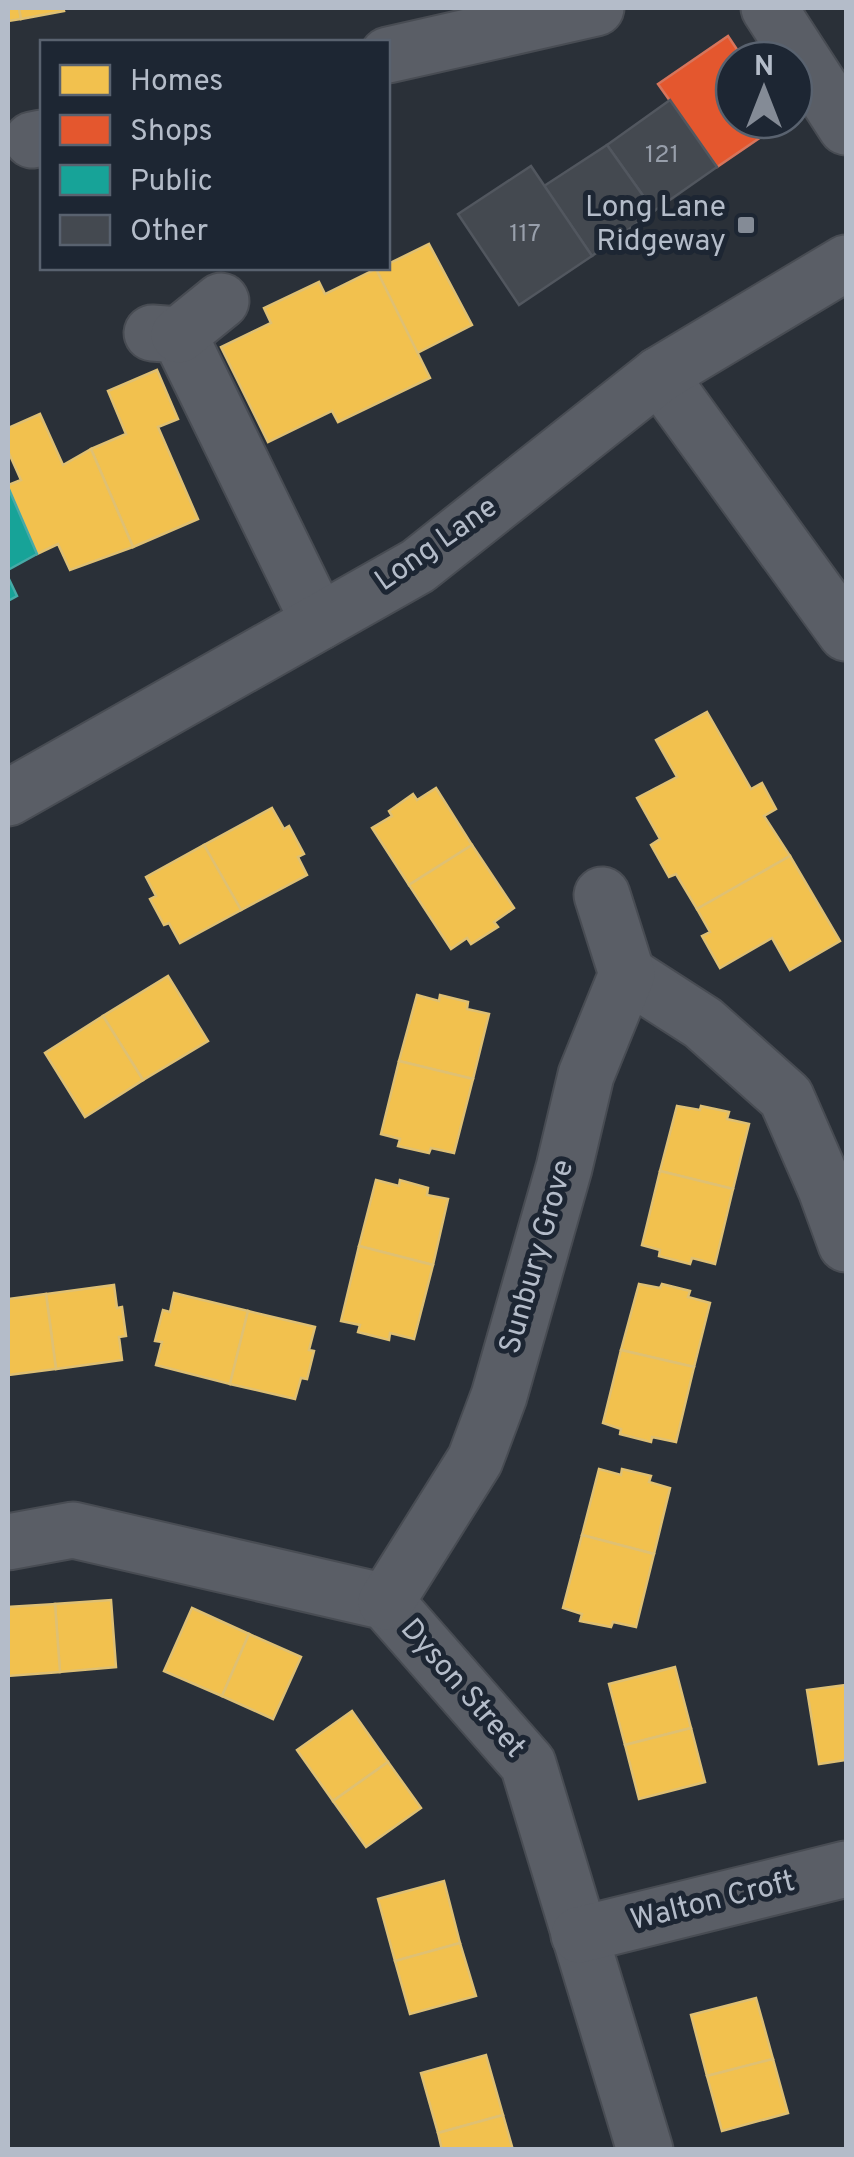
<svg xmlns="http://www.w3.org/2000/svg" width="854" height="2157" viewBox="0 0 854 2157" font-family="Overpass,sans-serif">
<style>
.homes{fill:#f2c14e;stroke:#dfc073;stroke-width:2.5}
.shops{fill:#e4572e;stroke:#d6755c;stroke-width:2.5}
.public{fill:#17a398;stroke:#46aaa7;stroke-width:2.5}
.building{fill:#444950;stroke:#52575f;stroke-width:2.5}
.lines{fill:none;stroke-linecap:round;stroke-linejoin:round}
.minor-casing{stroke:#484c53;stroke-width:59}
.minor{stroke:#5a5e66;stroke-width:55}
.poi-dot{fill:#848b96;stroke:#1d2633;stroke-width:4}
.labels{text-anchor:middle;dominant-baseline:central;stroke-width:10;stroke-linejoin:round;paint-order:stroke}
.number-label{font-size:25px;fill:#989fab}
.poi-label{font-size:30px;fill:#b4bcc9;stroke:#1d2633;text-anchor:end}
.street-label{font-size:30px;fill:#b4bcc9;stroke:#1d2633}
</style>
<rect width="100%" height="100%" fill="#2a3038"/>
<g class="homes">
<path d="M8,8H19L21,19L8,21Z"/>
<path d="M19,8H63L64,11L21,19Z"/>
<path d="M429,244L472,325L417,353L376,269L388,268V264Z"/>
<path d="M376,269L430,378L338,422L332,411L268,442L221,347L271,323L264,308L319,282L325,294Z"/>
<path d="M157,370L178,419L158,427L198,519L133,547L91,449L126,434L108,391Z"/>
<path d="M40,414L63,465L91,449L133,547L70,570L58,544L37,554L8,487V485L21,480L8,451V428Z"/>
<path d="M707,712L751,789L762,783L776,809L764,816L790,856L697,909L676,874L669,877L651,845L660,839L637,798L677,777L656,740Z"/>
<path d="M436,788L472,845L409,885L372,828L392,816L389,811L413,794L417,800Z"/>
<path d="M272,808L284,829L289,826L304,854L298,857L307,875L241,910L204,845Z"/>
<path d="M204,845L241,910L180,943L169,923L164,925L150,899L156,896L146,877Z"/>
<path d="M472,845L514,908L494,922L498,927L471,944L467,938L451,949L409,885Z"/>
<path d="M790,856L840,941L790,970L772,938L720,968L702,936L710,932L697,909Z"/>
<path d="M168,976L208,1041L143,1080L103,1016Z"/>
<path d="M417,995L439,1001L440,995L468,1002L467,1009L489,1014L473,1079L399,1061Z"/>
<path d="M103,1016L143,1080L85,1117L45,1053Z"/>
<path d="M399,1061L473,1079L454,1153L431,1148L429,1153L398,1146L400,1139L381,1134Z"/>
<path d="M677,1106L700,1110L701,1106L729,1112L727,1119L749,1124L733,1189L660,1171Z"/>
<path d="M660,1171L733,1189L715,1264L692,1258L690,1264L659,1256L660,1250L642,1245Z"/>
<path d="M376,1180L399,1186L400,1180L428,1188L427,1195L448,1199L433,1265L359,1246Z"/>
<path d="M359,1246L433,1265L414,1339L390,1333L389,1340L358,1332L360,1325L341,1321Z"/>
<path d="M639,1284L660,1288L662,1284L690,1291L688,1297L710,1303L694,1367L621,1350Z"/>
<path d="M114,1285L117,1308L122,1307L126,1336L119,1337L122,1360L56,1369L46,1294Z"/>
<path d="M174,1293L248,1311L230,1384L156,1365L162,1342L155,1341L163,1310L170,1312Z"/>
<path d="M46,1294L56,1369L8,1375V1299Z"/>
<path d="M248,1311L315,1327L309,1350L314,1351L307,1379L301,1378L295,1399L230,1384Z"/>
<path d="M621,1350L694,1367L676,1442L652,1437L651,1442L620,1434L621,1429L603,1423Z"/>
<path d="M599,1469L621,1475L622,1469L651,1476L649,1482L670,1488L654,1554L582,1535Z"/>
<path d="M582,1535L654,1554L636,1627L613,1622L611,1627L580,1621L582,1614L563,1608Z"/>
<path d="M111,1600L116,1667L60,1672L55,1604Z"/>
<path d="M55,1604L60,1672L8,1676V1607Z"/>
<path d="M192,1608L249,1634L222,1696L164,1671Z"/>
<path d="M249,1634L301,1657L273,1719L222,1696Z"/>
<path d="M675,1667L691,1728L625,1745L609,1684Z"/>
<path d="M846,1685V1760L819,1764L807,1690Z"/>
<path d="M352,1711L388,1762L333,1801L297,1750Z"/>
<path d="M691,1728L705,1782L639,1799L625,1745Z"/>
<path d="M388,1762L421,1808L366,1847L333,1801Z"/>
<path d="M444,1881L460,1943L395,1961L378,1899Z"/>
<path d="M460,1943L476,1996L410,2014L395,1961Z"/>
<path d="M756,1998L773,2059L707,2076L691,2015Z"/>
<path d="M486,2055L503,2115L438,2133L421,2073Z"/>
<path d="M773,2059L788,2113L722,2131L707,2076Z"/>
<path d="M503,2115L513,2150H442L438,2133Z"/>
</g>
<path class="shops" d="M728,36L744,60H734V120H786L717,167L658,84Z"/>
<g class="public">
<path d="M8,487L37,554L8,570Z"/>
<path d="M8,577L17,596L8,601Z"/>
</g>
<g class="building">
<path d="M670,100L717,167L654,211L607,145Z"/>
<path d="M607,145L654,211L592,256L544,186Z"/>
<path d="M531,166L592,256L519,305L458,214Z"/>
</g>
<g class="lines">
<g class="minor-casing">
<g id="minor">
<path d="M769,8L846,127"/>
<path d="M388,55L596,8"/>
<path d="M32,140L42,138"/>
<path d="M152,333L179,335L319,622"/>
<path d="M179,335L221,301"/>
<path d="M659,375L846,633"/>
<path d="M8,798L418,566L659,375L846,263"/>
<path d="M627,974L703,1023L786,1097L826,1189L846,1244"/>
<path d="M8,1542L73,1530L386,1602L528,1764L645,2150"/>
<path d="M386,1602L475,1460L499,1396L564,1168L586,1075L627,974L602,895"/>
<path d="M579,1935L846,1869"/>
</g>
</g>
<use href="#minor" class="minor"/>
</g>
<rect class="poi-dot" x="736" y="215" width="20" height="20" rx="5"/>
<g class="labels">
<g class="number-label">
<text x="662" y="156">121</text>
<text x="525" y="235">117</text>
</g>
<g class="poi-label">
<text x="726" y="208">Long Lane<tspan x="726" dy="34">Ridgeway</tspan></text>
</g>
<g class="street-label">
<text transform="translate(437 545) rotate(-35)">Long Lane</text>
<text transform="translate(538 1257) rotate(-74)">Sunbury Grove</text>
<text transform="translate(462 1689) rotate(49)">Dyson Street</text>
<text transform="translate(713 1902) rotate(-14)">Walton Croft</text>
</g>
</g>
<rect width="854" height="2157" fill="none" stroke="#b4bcc9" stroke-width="20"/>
<rect x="40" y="40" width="350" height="230" fill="#1d2633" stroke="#59626f" stroke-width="2.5"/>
<rect x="60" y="65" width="50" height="30" fill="#f2c14e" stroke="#59626f" stroke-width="2.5"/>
<text x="130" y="90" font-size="30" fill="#b4bcc9">Homes</text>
<rect x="60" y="115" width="50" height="30" fill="#e4572e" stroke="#59626f" stroke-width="2.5"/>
<text x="130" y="140" font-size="30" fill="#b4bcc9">Shops</text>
<rect x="60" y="165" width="50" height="30" fill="#17a398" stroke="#59626f" stroke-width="2.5"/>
<text x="130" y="190" font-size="30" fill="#b4bcc9">Public</text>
<rect x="60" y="215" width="50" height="30" fill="#444950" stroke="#59626f" stroke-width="2.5"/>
<text x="130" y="240" font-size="30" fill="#b4bcc9">Other</text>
<g transform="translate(764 90)"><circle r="48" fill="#1d2633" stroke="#59626f" stroke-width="2.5"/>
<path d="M0-8L18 38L0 25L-18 38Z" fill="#848b96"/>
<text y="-15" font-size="28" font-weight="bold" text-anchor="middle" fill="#b4bcc9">N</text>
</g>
</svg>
